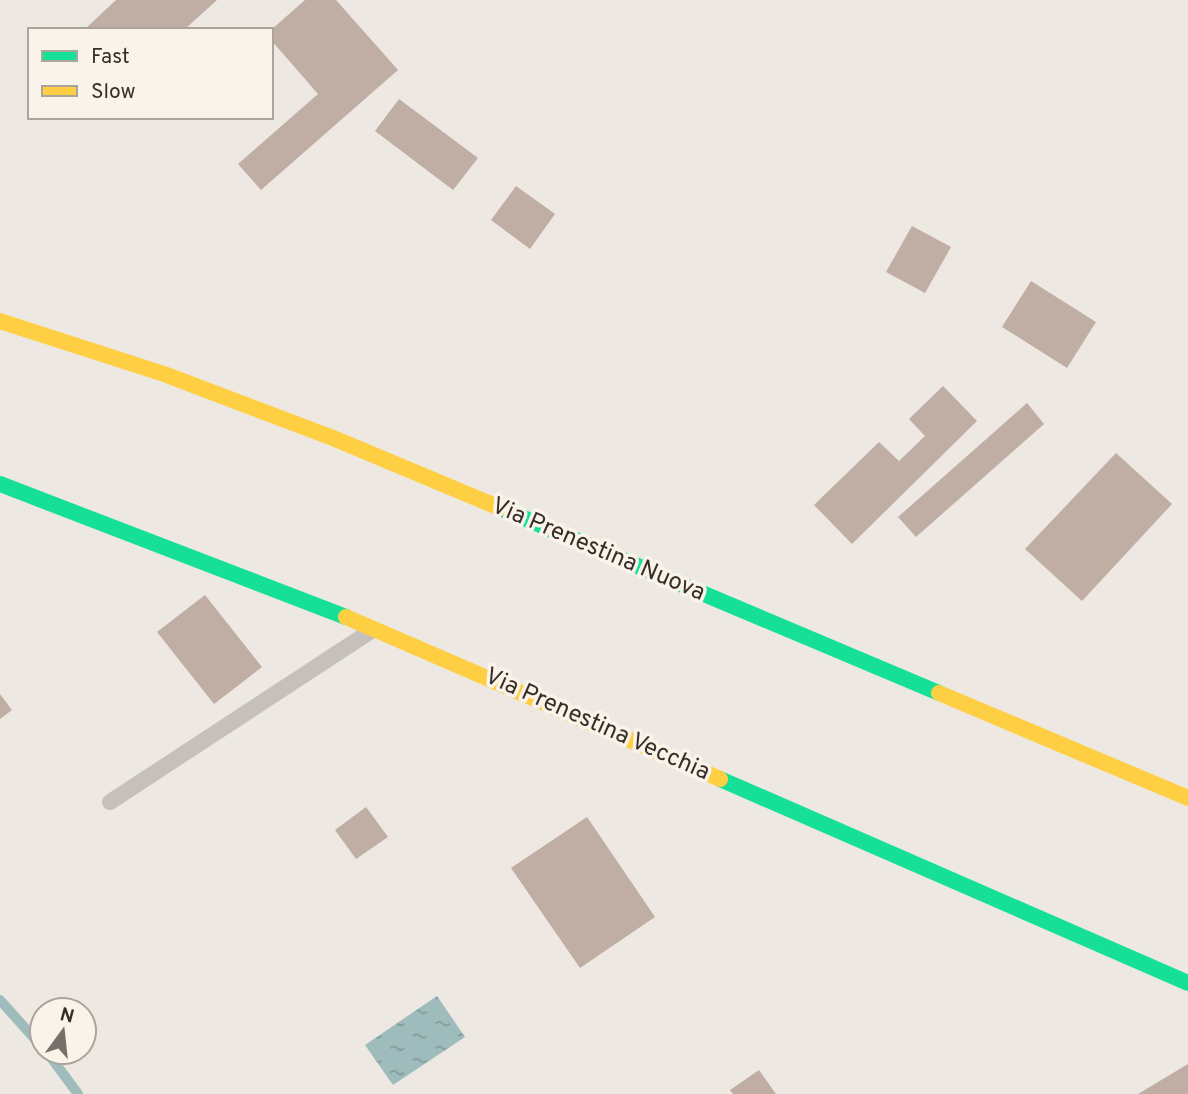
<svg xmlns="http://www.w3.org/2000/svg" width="1188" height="1094" viewBox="0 0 1188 1094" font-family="Overpass,sans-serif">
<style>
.water{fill:url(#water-ripples)}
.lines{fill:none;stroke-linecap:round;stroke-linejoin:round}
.stream{stroke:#9fbcbd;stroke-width:10}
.building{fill:#c0aea4}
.lane{stroke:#c6c0bb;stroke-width:16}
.fast{stroke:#16e098;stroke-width:16}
.slow{stroke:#ffcf43;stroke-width:16}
.labels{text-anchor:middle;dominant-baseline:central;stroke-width:7;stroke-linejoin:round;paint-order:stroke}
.street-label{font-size:24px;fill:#372e29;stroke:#f9f3ea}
</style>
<defs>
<pattern id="water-ripples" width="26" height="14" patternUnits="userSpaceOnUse" patternTransform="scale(1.75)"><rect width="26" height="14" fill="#9fbcbd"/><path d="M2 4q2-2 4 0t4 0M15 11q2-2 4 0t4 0" fill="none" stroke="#82999a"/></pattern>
</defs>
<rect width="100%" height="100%" fill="#ede8e2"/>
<path class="water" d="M437,996L465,1037L393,1085L365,1045Z"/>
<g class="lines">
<g class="stream">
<path d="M0,1000L42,1047"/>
<path d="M47,1052L78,1094"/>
</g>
</g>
<g class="building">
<path d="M116,0H217L184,30H84Z"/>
<path d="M305,0H336L398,70L261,190L238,164L318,94L271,40V30Z"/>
<path d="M399,99L478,158L453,190L375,131Z"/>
<path d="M516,186L555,214L530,249L491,220Z"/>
<path d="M912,226L951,247L925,293L886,272Z"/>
<path d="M1031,281L1096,322L1067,368L1002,327Z"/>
<path d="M943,386L977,421L852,544L814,505L879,442L899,461L925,436L909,419Z"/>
<path d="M1027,403L1044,424L916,537L898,517Z"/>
<path d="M1116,453L1172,504L1082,601L1025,549Z"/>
<path d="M205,595L262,667L214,704L157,632Z"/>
<path d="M0,694L12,710L0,719Z"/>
<path d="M366,807L388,837L356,859L335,830Z"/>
<path d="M587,817L655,917L580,968L511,868Z"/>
<path d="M1188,1064V1094H1138Z"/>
<path d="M759,1070L776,1094H733L730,1090Z"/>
</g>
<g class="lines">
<path class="lane" d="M110,802L371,631"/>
<g class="fast">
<path d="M0,484L346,617"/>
<path d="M500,508L939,693"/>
<path d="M720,779L1188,983"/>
</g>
<g class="slow">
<path d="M0,321L164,374L333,438L500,508"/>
<path d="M346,617L720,779"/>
<path d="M939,693L1188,798"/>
</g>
</g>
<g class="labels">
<g class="street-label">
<text transform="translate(598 550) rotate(23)">Via Prenestina Nuova</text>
<text transform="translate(597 725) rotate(24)">Via Prenestina Vecchia</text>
</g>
</g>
<rect x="28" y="28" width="245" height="91" fill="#f9f3ea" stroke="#aba49d" stroke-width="2"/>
<rect x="42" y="51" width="35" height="10" fill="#16e098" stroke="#aba49d" stroke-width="2"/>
<text x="91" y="63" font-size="21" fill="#372e29">Fast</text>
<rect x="42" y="86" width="35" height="10" fill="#ffcf43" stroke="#aba49d" stroke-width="2"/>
<text x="91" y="98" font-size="21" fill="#372e29">Slow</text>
<g transform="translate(63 1031) rotate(15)"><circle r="33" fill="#f9f3ea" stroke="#aba49d" stroke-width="2"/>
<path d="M0-5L12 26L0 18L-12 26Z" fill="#776f6a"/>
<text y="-10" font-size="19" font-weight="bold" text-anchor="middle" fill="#372e29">N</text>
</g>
</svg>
